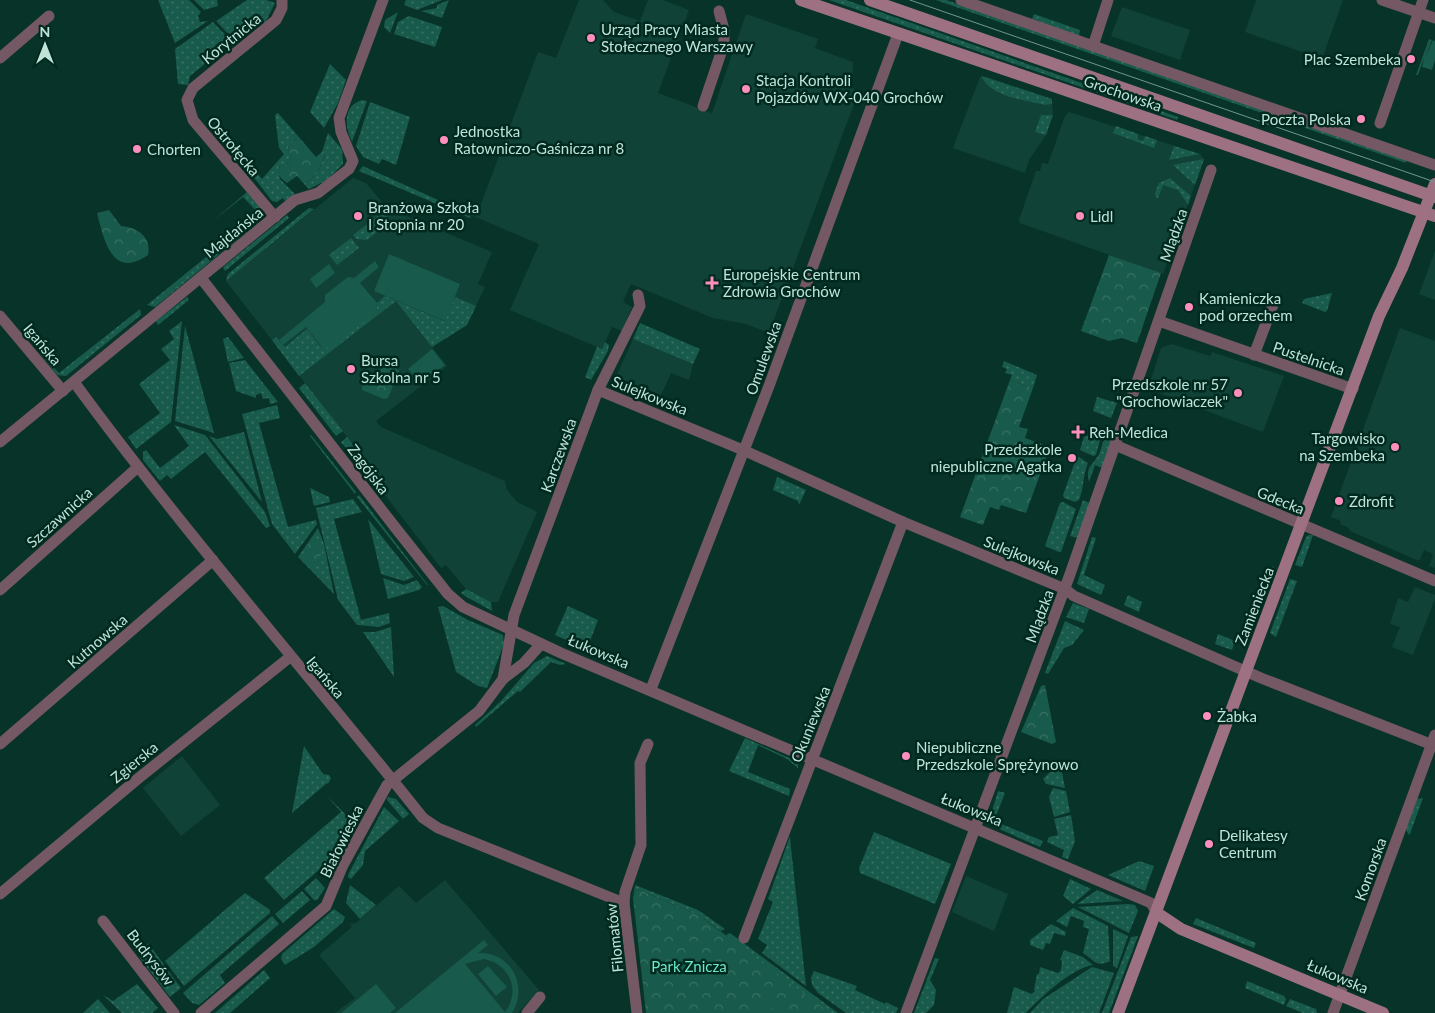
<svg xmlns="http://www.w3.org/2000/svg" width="1435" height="1013" viewBox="0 0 1435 1013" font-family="Lato,sans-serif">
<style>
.built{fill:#104237}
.grass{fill:url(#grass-dots)}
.forest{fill:url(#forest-crowns)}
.garden{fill:#185a4b;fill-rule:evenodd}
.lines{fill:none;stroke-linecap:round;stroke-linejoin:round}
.street{stroke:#745863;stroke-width:11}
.secondary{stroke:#9d7082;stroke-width:12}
.tram{stroke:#71988d;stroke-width:1}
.poi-dot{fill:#fe8ebe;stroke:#00291f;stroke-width:2}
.labels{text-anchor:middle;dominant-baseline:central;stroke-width:5;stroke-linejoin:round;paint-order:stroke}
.poi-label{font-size:15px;fill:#bfe3d7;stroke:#00291f;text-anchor:start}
.street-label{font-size:15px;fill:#bfe3d7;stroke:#00291f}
.park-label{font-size:15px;fill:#6de8c8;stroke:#00291f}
</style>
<defs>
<pattern id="grass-dots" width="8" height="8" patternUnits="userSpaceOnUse" patternTransform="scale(1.25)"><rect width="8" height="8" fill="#185a4b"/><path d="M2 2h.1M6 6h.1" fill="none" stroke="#387264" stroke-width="1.8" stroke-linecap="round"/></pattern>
<pattern id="forest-crowns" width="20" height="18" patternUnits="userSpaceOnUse" patternTransform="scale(1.25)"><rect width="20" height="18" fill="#185a4b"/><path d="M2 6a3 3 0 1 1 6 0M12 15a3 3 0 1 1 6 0" fill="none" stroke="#387264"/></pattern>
</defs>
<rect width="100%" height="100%" fill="#083329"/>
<g class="built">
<path d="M579,0H603L614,12L640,21L648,0H663L689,10L658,93L712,113L746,14L818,39L815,48L853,62L852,87L858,93L769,333L746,324L713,318L631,284L623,302L632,307L622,331L612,327L602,349L510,310L539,244L471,215L473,210L478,212L538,52L556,58Z"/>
<path d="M1256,0H1343L1322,59L1245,32Z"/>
<path d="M1122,7L1190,30L1180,60L1111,36Z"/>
<path d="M984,76L1052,99L1053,115L1046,135L1029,160L1025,173L953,148L980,77Z"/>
<path d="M1069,112L1200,154L1204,159L1163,274L1020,223L1019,220L1036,171H1040L1042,163L1048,164L1065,116Z"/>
<path d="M353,178L366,183L387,208L492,252L478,284L485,287L467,325L432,347L447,366L376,421L381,427L505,481L507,490L517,502L537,512L498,602H491L466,589L446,565L441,568L385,495L389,491L226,281Z"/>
<path d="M1435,251V300L1419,294Z"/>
<path d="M1400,328L1435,341V568L1429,566L1433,554L1424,550L1419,561L1350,531L1349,528L1340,524L1341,521L1331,517Z"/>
<path d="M633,339L693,364L689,380L671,373L661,395L616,377Z"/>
<path d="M1172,344L1210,356L1212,352L1284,376L1263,432L1148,389L1161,348Z"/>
<path d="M1415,587L1435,595V599L1413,655L1392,647L1400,627L1390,624L1398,598L1408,602Z"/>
<path d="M182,756L220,805L181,836L143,788Z"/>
<path d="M966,876L1008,894L994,931L952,912Z"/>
<path d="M445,880L539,990L518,1013H335L355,998L319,955L352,927L350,924L356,923L399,886L416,903Z"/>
</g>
<g class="grass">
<path d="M158,0H189L201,12L198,16L200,22L208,21L175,43Z"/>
<path d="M194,0H217L218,6L204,10Z"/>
<path d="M247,0H266L275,3L265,23L259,18L233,39L216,21Z"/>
<path d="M406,0H442L417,10L404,5Z"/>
<path d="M449,0L442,18L421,11L437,8V5Z"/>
<path d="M829,0H846L1178,117L1177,120Z"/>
<path d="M936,0H946L1407,159L1406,163Z"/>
<path d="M398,12L390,33L384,27L385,20Z"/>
<path d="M1034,14L1080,30L1079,36L1032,19Z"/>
<path d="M409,16L442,27L435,47L394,34L398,22Z"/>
<path d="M213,22L232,42L190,76L188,85L178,84L175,49Z"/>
<path d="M330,64L346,80L338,103L324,128L310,112Z"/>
<path d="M981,76L1052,99V104L1045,105C1024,99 992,98 981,76Z"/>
<path d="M362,100L367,101L352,142C345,127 342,106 362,100Z"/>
<path d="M370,102L410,117L396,165L382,159L379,164L363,157L356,146Z"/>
<path d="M278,113L298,136L288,148L291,156L290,162L278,168L280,179L295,194L285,201L283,198L277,202L272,201L252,175L256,172L262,179L284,154L279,148L275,115Z"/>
<path d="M1041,115H1053L1046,135L1035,132Z"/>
<path d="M1116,126L1138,134L1137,139L1143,141L1145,136L1157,140L1154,148L1113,133Z"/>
<path d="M328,133L342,149L343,164L327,180L309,189L305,185L318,172L325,155L322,152Z"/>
<path d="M1174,146L1200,154L1169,160Z"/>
<path d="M1204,159L1195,185L1173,165Z"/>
<path d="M363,166L471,215L470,218L359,171Z"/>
<path d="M1170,178L1191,196L1188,205L1178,190L1163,185L1158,198L1156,197L1155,193L1159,183Z"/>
<path d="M247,192L261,209L262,219L155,307L147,305L259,214L243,197L214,220Z"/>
<path d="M309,208L314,209L226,281L228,274Z"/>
<path d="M383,212L391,221L367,240L356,239L353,235Z"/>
<path d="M287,215L289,218L225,271L223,267Z"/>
<path d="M351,238L359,248L337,265L329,255Z"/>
<path d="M1332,293L1327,311L1325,312L1302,303L1304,299Z"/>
<path d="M385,296L444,321L455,297L476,306L467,325L432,347L396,301L299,376L272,340L276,337L285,347L307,329L321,347L376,312L377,303Z"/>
<path d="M187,297L189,300L158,325L156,321Z"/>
<path d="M140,309L141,315L66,376L57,375L39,353L42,351L41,354L59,373Z"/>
<path d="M182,321L171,422L136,449L128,437L160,413L139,384L170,360L161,349L174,339L169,331Z"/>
<path d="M640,323L700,349L693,364L633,339Z"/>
<path d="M185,326L214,433L175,421Z"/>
<path d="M228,337L244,358L228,362L223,339Z"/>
<path d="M605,342L609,345L608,351L591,380L585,377L597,347L602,349Z"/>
<path d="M245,360L278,402L270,404L269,398L263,399L261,393L256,395V398L236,391L229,363Z"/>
<path d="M1004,361L1037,375L1033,388L1010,380L1012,375L1005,373L1007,369L1002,367Z"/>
<path d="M305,383L343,431L336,436L299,388Z"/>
<path d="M1097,397L1117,403L1111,418L1093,411Z"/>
<path d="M277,405L280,418L259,423L288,527L316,520L317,524L295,554L272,524L242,414Z"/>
<path d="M174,425L205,435L265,512L270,526L266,528L205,452L171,479L167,475L160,481L143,460V452L146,450L160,468L189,446Z"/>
<path d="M244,432L262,502L209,436L217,439Z"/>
<path d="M1092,433L1101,436L1096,455L1093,456L1080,450L1084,437Z"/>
<path d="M311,435L356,492L355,494L310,436Z"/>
<path d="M347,437L365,460L358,463L341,442Z"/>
<path d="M1107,437L1112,439L1102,468L1095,465L1089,482C1086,466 1091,467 1098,456C1102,450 1101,442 1107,437Z"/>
<path d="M1079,457L1088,463C1083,475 1084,487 1079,500L1075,502L1064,498L1063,495L1076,459Z"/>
<path d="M777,477L806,490L799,505L798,501L773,490Z"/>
<path d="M310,488L329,497L330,502L314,506Z"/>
<path d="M359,495L428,585H427L357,497Z"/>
<path d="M353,499L362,512L334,519L361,620L389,613L390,623L379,627L357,625L338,600L316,508Z"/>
<path d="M1083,500L1090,503L1078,538L1070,536Z"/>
<path d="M1063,502L1076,509L1061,552H1059L1045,546L1060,503Z"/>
<path d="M368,519L414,577L404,581L381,574Z"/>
<path d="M318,528L324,544L334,594L298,557Z"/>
<path d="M1309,535H1313L1302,567L1295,565L1306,537Z"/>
<path d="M1092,537L1096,538L1084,575L1105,585L1101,595L1077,584Z"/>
<path d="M1272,566L1276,569L1257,617L1253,616Z"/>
<path d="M383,578L404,585L417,580L422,587L419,590L388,599Z"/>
<path d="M1290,579L1297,581L1276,637L1270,633Z"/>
<path d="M466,589L491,602L492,611L465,596L461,593Z"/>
<path d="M1128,595L1142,602L1139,612L1124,605Z"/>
<path d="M1073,603L1089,609L1084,623L1066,617Z"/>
<path d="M443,606L468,620L503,635L504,644L487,688L478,686L456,672L438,607Z"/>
<path d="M568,606L598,620L587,649L555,635Z"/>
<path d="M1065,621L1084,630L1072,645L1064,648L1048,674L1045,673Z"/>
<path d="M391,627L394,677L363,632H375Z"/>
<path d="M1218,634L1235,641L1232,650L1215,644Z"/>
<path d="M547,656L566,664L560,665L551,662L520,692L518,691L476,727L475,725L501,701L534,663Z"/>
<path d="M745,738L798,762V768L787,759L758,745L748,772L790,789L789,796L729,771Z"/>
<path d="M304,746L323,774L329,775L331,778L328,784L327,783L292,813Z"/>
<path d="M1060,762L1065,788L1046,784L1043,779Z"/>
<path d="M1053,788L1066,791L1070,812L1054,817L1049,797Z"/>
<path d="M998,791L1005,793L994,821L1043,841L1040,847L988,824Z"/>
<path d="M327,796L355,824L341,851L284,900L264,878L341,812Z"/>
<path d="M388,797L396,799L409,814L403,819L387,800Z"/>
<path d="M1423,798L1410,834L1409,835L1406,830L1417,799Z"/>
<path d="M384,807L399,821L365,851L363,865L351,879L348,877L349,873Z"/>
<path d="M1071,815L1075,841L1068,859L1062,857L1064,850L1047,842L1049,837L1058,835L1054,819Z"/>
<path d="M874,832L951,864L935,904L860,873L859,868Z"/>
<path d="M790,836L791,848L806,986L762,953L767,945L758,939L773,902L768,899Z"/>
<path d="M1139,861L1154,866L1145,891L1108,875Z"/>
<path d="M316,878L325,888L317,900H314L304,889Z"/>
<path d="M1070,879L1091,889L1073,904L1063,896Z"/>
<path d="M350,885L376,905L360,919L346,903Z"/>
<path d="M635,885L698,910L725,929L721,931L700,916L637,889L633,898Z"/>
<path d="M1097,890L1123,901L1077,904Z"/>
<path d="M302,891L310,900L283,923L275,914Z"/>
<path d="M245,893L270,910V913L184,986L165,961Z"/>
<path d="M1128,904L1135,905L1138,911L1129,933L1078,907Z"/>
<path d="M1073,908L1108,926L1110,961C1096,968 1094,960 1083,953L1089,929L1083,927L1084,921L1071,916L1067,927L1056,921Z"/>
<path d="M334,909L345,917L343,922L314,947L285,965L281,959L282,954Z"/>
<path d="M272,916L279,924L220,975L225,983L199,1005L192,1003L183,993Z"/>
<path d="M1196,918L1256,943L1254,948L1193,924Z"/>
<path d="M1051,924L1066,932L1065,936L1054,933L1050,944L1046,943L1043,950L1030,945V940Z"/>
<path d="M1113,929L1128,936L1117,968L1113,966Z"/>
<path d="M730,933L838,1013H810L726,935Z"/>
<path d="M1138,936L1109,1013H1102L1131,937Z"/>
<path d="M148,943L181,988L170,997L140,958L142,950Z"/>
<path d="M1064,950L1083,957L1093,965C1072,968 1041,997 1026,1013H1007L1014,987L1032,994L1035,991L1034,990L1037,974H1039L1040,967L1058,973L1061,970L1062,961L1060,960Z"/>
<path d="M935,958L939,959L930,980L936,990L934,1005L926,1013H914Z"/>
<path d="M1092,967L1114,973L1099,1013H1030L1043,999Z"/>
<path d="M264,970L270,978L230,1013H215Z"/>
<path d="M814,971L857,986L855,990L885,1004L886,1002L898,1008L896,1013H846L818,993L812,985L811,978Z"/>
<path d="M1247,981L1284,996L1286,999L1284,1005L1245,988Z"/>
<path d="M137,984L158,1008L152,1013H122L103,995L113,1001Z"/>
<path d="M98,999L110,1013H83Z"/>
<path d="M1290,999L1316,1009L1317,1013H1303L1286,1006Z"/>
</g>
<g class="forest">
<path d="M298,136L316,157L322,152L325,154L318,172L305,185L297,176L287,183C281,179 278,176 278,168L290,162L291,156L288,148Z"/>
<path d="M109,210L121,226C137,227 152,237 148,255C112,280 104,240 97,213Z"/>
<path d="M1109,255L1161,273L1137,343L1122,338L1109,341L1081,331Z"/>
<path d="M388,363H392L399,371L388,398L384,399L362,390V384Z"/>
<path d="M1010,380L1033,388L1019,427L1028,429L1025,438L1050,447L1026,513L1001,505L999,510L990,507L983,525L960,517Z"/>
<path d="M312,539L320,541L322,554L310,568L300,558Z"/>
<path d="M1045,685L1056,742L1052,744L1021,732L1041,686Z"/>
<path d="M637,889L700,916L830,1013H646L633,898Z"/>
</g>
<g class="garden">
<path d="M1429,39L1432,40L1425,58L1433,40L1435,41V60L1432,70L1422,67L1424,58L1418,75H1416Z"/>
<path d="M389,254L460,284L445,321L374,291Z"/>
<path d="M375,261L379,267L360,283L377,303L376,312L331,348L322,347L306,327L283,345L279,340L325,302V295L348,277L354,278Z"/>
<path d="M329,264L335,273L316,288L310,279Z"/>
<path d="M432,349L445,365L420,384L408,369Z"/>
<path d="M484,940L488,945L478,953C511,951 529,987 512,1013H395ZM484,959C510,964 521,991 505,1012L465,964Z"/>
<path d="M488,966L507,987L496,996L478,974Z"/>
<path d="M376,984L396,1008L390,1013H341Z"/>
<path d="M772,994L778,1004L765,1012L757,999Z"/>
</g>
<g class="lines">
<g class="street">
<path d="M961,0L1435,165"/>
<path d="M1382,0L1435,18"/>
<path d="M1093,46L1108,0"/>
<path d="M0,58L49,16"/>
<path d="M703,106L724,44V30L719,11"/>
<path d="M1380,123L1423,0"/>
<path d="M275,217L193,120L187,100L193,88L276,20L282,8V0"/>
<path d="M201,278L398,531L448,594L463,607L561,653L1137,897L1151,903L1157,913"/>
<path d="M0,316L63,391"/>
<path d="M1159,321L1353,389"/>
<path d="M1254,355L1274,302"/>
<path d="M74,382C184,532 307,672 423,818L438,828L624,903"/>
<path d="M598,390L743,450L903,522L1065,589L1074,596L1261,678L1435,746"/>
<path d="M0,442L295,200L318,193L349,169L353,161L341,132L339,118L383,0"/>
<path d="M1115,445L1435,581"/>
<path d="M0,590L138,467"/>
<path d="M503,679L514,615L598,390L640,306L638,295"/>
<path d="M651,689L769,386L898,34"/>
<path d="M0,744L213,560"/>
<path d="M0,894L140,777L290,657"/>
<path d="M103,921L174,1013"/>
<path d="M744,938L903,522"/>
<path d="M201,1013L326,906L343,865L387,785L479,711L503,679L524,663L541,644"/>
<path d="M527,1013L540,997"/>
<path d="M637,1013L624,903L625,892L641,845L640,763L648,744"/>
<path d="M906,1013L1069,577L1211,170"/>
<path d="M1333,1013L1435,735"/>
</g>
<g class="secondary">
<path d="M801,0L1435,216"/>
<path d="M870,0L1435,197"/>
<path d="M1157,913L1181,929L1383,1013"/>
<path d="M1118,1013L1379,316L1402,268L1435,184"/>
</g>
<path class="tram" d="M910,0L1435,182"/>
</g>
<g class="poi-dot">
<circle cx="591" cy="38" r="5"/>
<circle cx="1411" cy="59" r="5"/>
<circle cx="746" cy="89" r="5"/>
<circle cx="1361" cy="119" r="5"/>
<circle cx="444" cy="140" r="5"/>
<circle cx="137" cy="149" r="5"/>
<circle cx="358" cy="216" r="5"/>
<circle cx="1080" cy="216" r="5"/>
<path d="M709.5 275.5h5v5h5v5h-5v5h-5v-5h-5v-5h5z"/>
<circle cx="1189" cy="307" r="5"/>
<circle cx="351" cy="369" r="5"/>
<circle cx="1238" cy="393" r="5"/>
<path d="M1075.5 424.5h5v5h5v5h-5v5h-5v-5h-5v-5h5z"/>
<circle cx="1395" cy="447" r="5"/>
<circle cx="1072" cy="458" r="5"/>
<circle cx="1339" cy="501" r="5"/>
<circle cx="1207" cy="716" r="5"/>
<circle cx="906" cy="756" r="5"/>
<circle cx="1209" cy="844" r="5"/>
</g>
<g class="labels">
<g class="poi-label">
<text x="601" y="29">Urząd Pracy Miasta<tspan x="601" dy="17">Stołecznego Warszawy</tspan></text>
<text x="1401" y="59" text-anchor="end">Plac Szembeka</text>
<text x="756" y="80">Stacja Kontroli<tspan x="756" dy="17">Pojazdów WX-040 Grochów</tspan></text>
<text x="1351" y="119" text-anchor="end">Poczta Polska</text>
<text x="454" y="131">Jednostka<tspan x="454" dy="17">Ratowniczo-Gaśnicza nr 8</tspan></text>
<text x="147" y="149">Chorten</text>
<text x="368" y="207">Branżowa Szkoła<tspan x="368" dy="17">I Stopnia nr 20</tspan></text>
<text x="1090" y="216">Lidl</text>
<text x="723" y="274">Europejskie Centrum<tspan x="723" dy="17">Zdrowia Grochów</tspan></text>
<text x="1199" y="298">Kamieniczka<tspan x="1199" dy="17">pod orzechem</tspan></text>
<text x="361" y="360">Bursa<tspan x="361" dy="17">Szkolna nr 5</tspan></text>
<text x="1228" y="384" text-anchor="end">Przedszkole nr 57<tspan x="1228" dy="17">"Grochowiaczek"</tspan></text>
<text x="1089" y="432">Reh-Medica</text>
<text x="1385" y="438" text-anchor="end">Targowisko<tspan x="1385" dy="17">na Szembeka</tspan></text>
<text x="1062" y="449" text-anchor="end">Przedszkole<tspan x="1062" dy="17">niepubliczne Agatka</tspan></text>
<text x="1349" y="501">Zdrofit</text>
<text x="1217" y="716">Żabka</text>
<text x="916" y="747">Niepubliczne<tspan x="916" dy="17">Przedszkole Sprężynowo</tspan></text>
<text x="1219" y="835">Delikatesy<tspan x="1219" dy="17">Centrum</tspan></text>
</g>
<g class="street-label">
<text transform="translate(231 38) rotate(-39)">Korytnicka</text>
<text transform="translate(1123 93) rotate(19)">Grochowska</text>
<text transform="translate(234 146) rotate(50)">Ostrołęcka</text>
<text transform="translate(233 232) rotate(-39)">Majdańska</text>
<text transform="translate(1173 235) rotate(-71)">Mlądzka</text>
<text transform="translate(43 344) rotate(50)">Igańska</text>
<text transform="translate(763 358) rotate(-70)">Omulewska</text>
<text transform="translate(1309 358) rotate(19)">Pustelnicka</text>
<text transform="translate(650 395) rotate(22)">Sulejkowska</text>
<text transform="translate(558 455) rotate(-70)">Karczewska</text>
<text transform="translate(369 469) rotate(53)">Zagójska</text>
<text transform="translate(1281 500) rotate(22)">Gdecka</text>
<text transform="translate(59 517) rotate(-42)">Szczawnicka</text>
<text transform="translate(1022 555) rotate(22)">Sulejkowska</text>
<text transform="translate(1254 606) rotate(-69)">Zamieniecka</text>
<text transform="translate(1039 616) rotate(-70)">Mlądzka</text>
<text transform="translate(97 641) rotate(-41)">Kutnowska</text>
<text transform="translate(599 651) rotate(23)">Łukowska</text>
<text transform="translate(326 677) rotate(50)">Igańska</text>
<text transform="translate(810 724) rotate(-68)">Okuniewska</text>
<text transform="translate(134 762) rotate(-39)">Zgierska</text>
<text transform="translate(972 809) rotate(22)">Łukowska</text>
<text transform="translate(341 841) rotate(-64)">Białowieska</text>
<text transform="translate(1370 869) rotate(-70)">Komorska</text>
<text transform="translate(614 938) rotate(-96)">Filomatów</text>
<text transform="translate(151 957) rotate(52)">Budrysów</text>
<text transform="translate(1338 976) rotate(23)">Łukowska</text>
</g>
<g class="park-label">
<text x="689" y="966">Park Znicza</text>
</g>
</g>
<g transform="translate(45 45)" stroke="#00291f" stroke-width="4" paint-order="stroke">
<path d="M0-4L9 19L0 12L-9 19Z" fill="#bfe3d7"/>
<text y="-8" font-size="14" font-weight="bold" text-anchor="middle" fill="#bfe3d7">N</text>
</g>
</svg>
